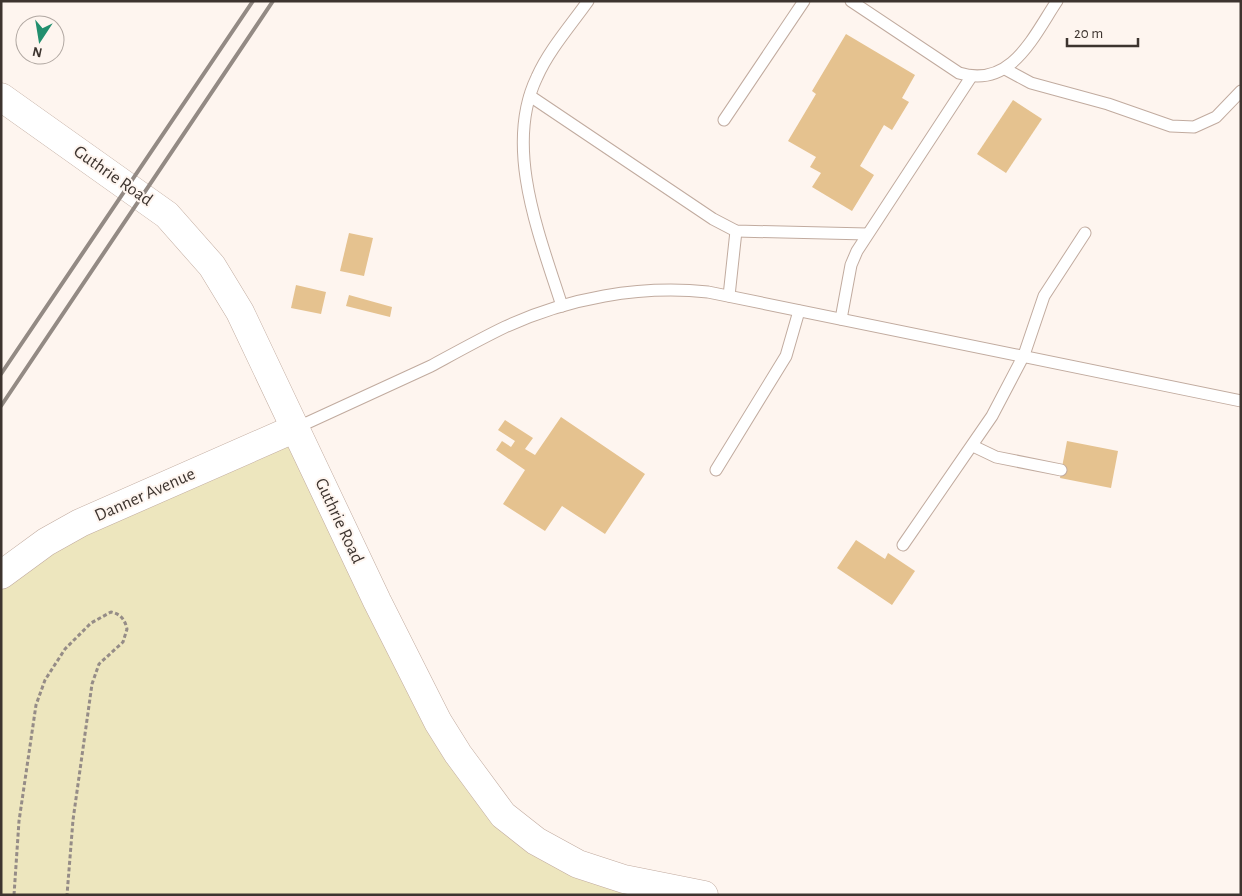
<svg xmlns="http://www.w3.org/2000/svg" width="1242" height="896" viewBox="0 0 1242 896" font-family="'Alegreya Sans',sans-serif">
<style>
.green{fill:#ede6be}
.building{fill:#e5c28f}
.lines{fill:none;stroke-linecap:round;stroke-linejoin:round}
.lane-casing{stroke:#c1ab9f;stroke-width:13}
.secondary-casing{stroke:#c1ab9f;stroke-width:29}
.path{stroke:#958c87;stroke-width:3;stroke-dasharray:4 2.5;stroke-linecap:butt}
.lane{stroke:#fff;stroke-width:11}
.secondary{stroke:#fff;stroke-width:28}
.rail{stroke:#938a84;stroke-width:4}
.labels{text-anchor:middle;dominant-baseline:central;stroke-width:4;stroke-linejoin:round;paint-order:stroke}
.street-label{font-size:18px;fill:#3d342f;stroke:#fef5ef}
</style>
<rect width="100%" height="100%" fill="#fef5ef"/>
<path class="green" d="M296,428L438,722L536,841L704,895H1V575Z"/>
<g class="building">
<path d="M846,34L915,75L902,98L909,102L892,130L884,125L860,166L874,175L852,211L812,187L821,173L810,167L816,157L788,141L816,94L812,91Z"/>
<path d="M1013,100L1042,119L1006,173L977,154Z"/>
<path d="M349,233L373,238L364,276L340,271Z"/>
<path d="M296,285L326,292L321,314L291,308Z"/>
<path d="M349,295L392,307L390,317L346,306Z"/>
<path d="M561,417L645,474L605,534L562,506L545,531L503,504L525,470L496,450L502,441L511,447L515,441L498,430L505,420L533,438L525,449L535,455Z"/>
<path d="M1067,441L1118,451L1111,488L1060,478Z"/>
<path d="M856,540L885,559L888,553L915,571L892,605L837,568Z"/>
</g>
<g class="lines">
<g class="lane-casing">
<g id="lane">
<path d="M851,1L959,73C1011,89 1033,37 1057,1"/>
<path d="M1005,69L1031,83L1108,104L1171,126L1194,127L1216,117L1241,91"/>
<path d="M530,96L713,219L736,231L867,234"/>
<path d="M724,120L804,1"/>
<path d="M729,296L736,231"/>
<path d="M562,306C540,237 503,147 537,77C549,50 571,25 588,1"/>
<path d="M841,319L851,265L857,251L971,77"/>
<path d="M296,428C341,407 386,387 431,366C455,353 480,339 505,327C568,298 639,285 708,292L1241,401"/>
<path d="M973,446L996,457L1061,470"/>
<path d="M716,470L786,356L799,311"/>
<path d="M903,545L992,416L1024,355L1044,296L1085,233"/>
</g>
</g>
<g class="secondary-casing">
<g id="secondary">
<path d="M1,97L167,215L212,266L240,312L377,601L438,722L458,754L503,815L536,841L578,864L624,879L704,895"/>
<path d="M1,575L46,542L80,523L296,428"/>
</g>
</g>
<path class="path" d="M14,895L19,821L36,705L45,680L65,649L91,623L111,612C121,614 125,620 127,629L123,642L99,664L92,684L73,820L67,895"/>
<use href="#lane" class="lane"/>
<use href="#secondary" class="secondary"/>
<g class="rail">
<path d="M1,374L253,1"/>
<path d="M1,406L273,1"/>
</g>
</g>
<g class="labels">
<g class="street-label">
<text transform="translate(113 176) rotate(35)">Guthrie Road</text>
<text transform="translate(145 495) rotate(-24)">Danner Avenue</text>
<text transform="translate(339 521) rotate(65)">Guthrie Road</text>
</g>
</g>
<rect width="1242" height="896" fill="none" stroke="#3d342f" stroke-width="5"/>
<g transform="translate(40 40) rotate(192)"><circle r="24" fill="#fef5ef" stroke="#b1a8a2"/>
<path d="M0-4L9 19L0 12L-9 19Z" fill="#228f6e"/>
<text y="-8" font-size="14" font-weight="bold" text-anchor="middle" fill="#3d342f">N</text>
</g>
<path d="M1067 38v8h71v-8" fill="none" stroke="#3d342f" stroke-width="2.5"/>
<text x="1074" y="38" font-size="15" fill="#3d342f" stroke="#fef5ef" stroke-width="4" paint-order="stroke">20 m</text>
</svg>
